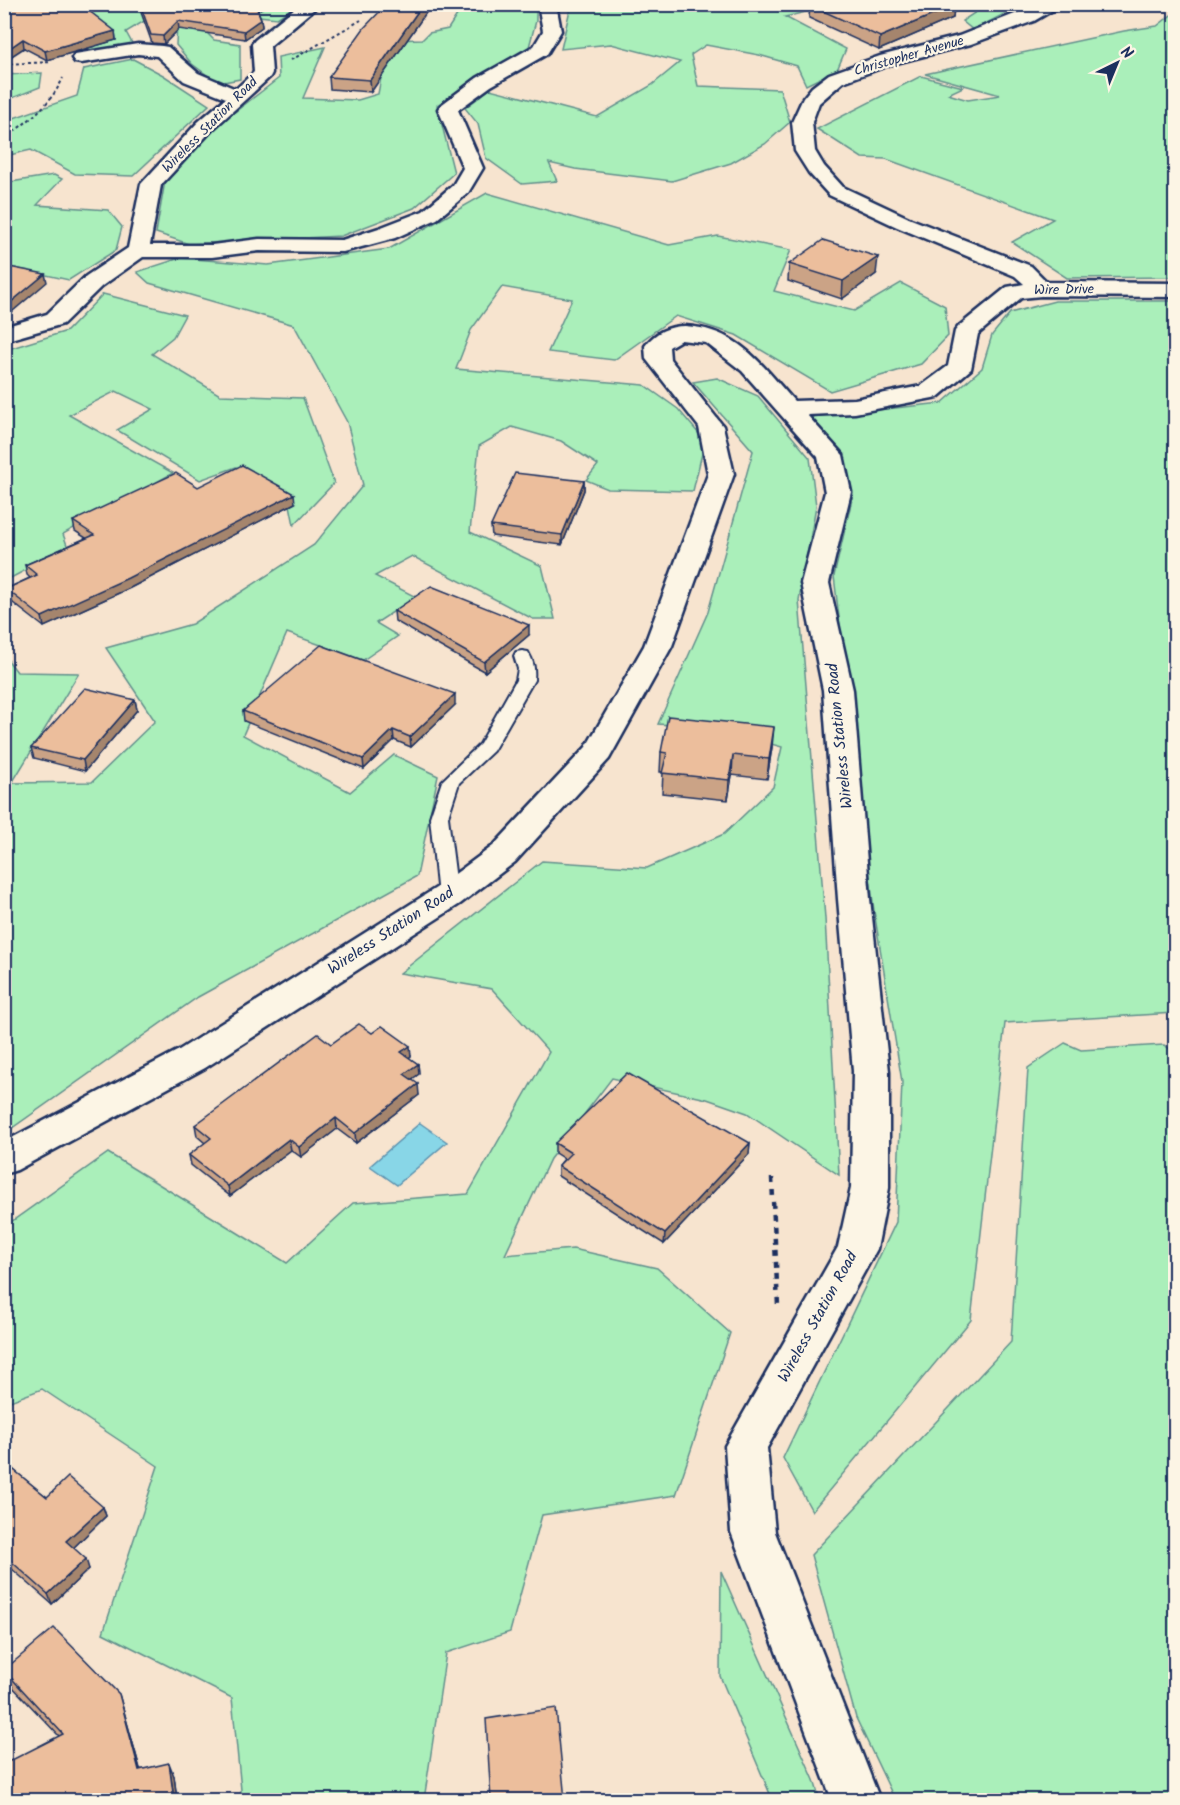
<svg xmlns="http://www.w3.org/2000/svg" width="1180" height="1805" viewBox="0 0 1180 1805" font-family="Kalam,sans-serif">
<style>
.green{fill:#aaefba;stroke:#628f8c;stroke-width:1.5}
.water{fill:#88d6e7;stroke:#5c93b0;stroke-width:1.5}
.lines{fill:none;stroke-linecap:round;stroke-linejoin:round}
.lane-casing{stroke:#1b2f5e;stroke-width:4}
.street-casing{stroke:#1b2f5e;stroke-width:5}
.path-far1{stroke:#1b2f5e;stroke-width:2;stroke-dasharray:3 3;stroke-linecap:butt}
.path{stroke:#1b2f5e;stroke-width:4.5;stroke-dasharray:6 6;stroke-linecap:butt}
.lane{fill:#fcf5e5;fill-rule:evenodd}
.street{fill:#fcf5e5;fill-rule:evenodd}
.wall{fill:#cba386;stroke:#1b2f5e;stroke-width:1.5}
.shaded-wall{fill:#a5856d;stroke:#1b2f5e;stroke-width:1.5}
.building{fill:#ecbe9c;stroke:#1b2f5e;stroke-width:1.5}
.labels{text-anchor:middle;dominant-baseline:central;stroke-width:4.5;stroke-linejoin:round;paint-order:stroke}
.far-street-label{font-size:14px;fill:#1b2f5e;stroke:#fcf5e5}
.street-label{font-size:16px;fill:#1b2f5e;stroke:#fcf5e5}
</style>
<rect width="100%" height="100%" fill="#f7e4cf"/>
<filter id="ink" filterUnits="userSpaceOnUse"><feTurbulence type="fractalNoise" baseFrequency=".0167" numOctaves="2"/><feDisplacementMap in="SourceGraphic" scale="12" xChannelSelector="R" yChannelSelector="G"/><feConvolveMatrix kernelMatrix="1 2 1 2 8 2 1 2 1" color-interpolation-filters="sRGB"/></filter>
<g filter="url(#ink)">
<g class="green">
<path d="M910,4L826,7L785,17L846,49L837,70L806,85L797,66L759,55L706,45L691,55L698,86L780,89L790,122L765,144L731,163L672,181L575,169L549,163L557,181L522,184L486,158L478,124L465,108L490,89L597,117L652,85L680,62L611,44L561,49L571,5Z"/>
<path d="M988,4H1022V5L973,30L962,21Z"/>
<path d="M72,5H296L277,18L214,11L196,22L214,40L240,44V79L218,83L192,64L176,45L177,23L146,20L126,32L133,45L85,54L56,28L96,17L71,7Z"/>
<path d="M428,5H536V21L529,47L437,105L454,173L414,208L341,236L189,244L156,233L165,181L214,128L279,78L278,57L325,47L303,98L358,100L378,94L388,40L423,39L429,33L448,29L459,12L427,7Z"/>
<path d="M1167,5H1176L1175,277L1067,278L1012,242L1053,219L886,159L862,158L817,129L921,76L963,87L948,94L968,100L1000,95L925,74L1124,31L1157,26L1175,12Z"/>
<path d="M133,59L163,75L209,105L133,176L75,174L31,150L5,156V121L77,96L84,69Z"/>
<path d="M42,73L40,87L5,101V75Z"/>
<path d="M54,175L62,179L37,205L108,210L122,227L116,250L69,280L5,266V183Z"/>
<path d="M487,193L669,245L718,236L791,250L774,291L854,311L901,283L945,306L948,336L921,364L830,391L736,335L676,316L614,360L548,352L572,299L502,287L471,330L456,369L644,385L678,409L705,441L693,491L608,489L586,480L598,465L561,441L512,427L479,446L470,532L542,566L555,619H533L412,556L375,576L416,597L376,623L398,636L363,660L287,633L243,735L350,792L394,755L438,776L417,876L198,997L5,1133L4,655L17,672L79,673L12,783L92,782L155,721L106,648L192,624L314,545L363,485L347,422L294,325L149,283L137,272L180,258L268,265L389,249Z"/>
<path d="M103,294L185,315L173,337L152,354L220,395L303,398L334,483L294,525L287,490L236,467L200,480L117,430L153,409L116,391L69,415L173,473L63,534L68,548L5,581V350L67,331Z"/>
<path d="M1055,301H1175V1013L1005,1023L971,1320L812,1511L783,1458L896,1222L902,1082L874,911L834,576L853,495L844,456L810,417L942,403L982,368L992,335L1010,313Z"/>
<path d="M717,378L758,396L810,458L816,506L799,600L825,918L839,1175L747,1113L707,1099L612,1078L550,1159L505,1255L573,1249L657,1268L730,1333L676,1495L542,1515L510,1632L446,1653L424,1800H242L232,1698L103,1633L158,1466L42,1389L5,1403L4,1227L108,1153L287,1263L353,1203L468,1194L549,1052L492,989L400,973L542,861L647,868L724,834L773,787L782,747L713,728L658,724L708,612L753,451L693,382Z"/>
<path d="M1065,1043L1081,1050L1164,1045L1175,1052V1800H895L856,1718L811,1555L1011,1342L1028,1068Z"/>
<path d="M721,1571L814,1780L820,1800H770V1794L720,1676Z"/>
</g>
<path class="water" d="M420,1123L447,1142L397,1185L370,1166Z"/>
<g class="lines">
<g class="lane-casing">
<path id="lane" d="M522,651L528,652C534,662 535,669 534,680L493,751L459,783L448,817L458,896L455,901L448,903L441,901L438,896L430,817L442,781L480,744L516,680L518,669L514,656L516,652Z"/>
</g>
<g class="street-casing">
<g id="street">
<path d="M300,4H320L270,46L272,73L270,77L212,130L161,185L150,245H212L259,239L342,240L379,228L423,211L453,185L463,168L438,109L441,105L477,78L534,46L543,31L538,4H556L561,31L547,54L491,86L458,110L483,168L468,193L437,219L395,238L343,252L259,251L212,257H143L102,286L63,324L4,341V327L47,314L86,276L128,248L141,184L198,122L226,98L184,81L157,56L138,54L81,63L75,62L72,58L75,54L138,44L162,46L168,47L198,73L236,89L254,72L252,44L255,40Z"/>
<path d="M1040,4H1063L1034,21L971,44L892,64L843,82L819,103L812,122L815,151L824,166L843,187L911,219L1031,266L1047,282L1176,283V297L1041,296L1021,298L978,334L971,369L938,397L855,413L807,415L843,455L851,492L829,583L853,690L870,899L889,1071V1188L877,1249L767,1448L775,1532L880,1800H832L731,1532L725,1446L838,1247L851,1188L853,1071L838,899L823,690L801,583L825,492L818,457L742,371L706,343L681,340L669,347L670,359L723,426L734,474L672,646L609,759L515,862L460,904L205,1068L17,1170L4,1174V1142L179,1050L436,888L493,846L586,747L644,646L708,474L699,427L646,359L645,346C655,332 669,326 685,326C738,329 761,364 794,401L855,399L921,386L948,366L955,331L959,326L1007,287L1024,284L1015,276L897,227L829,195L809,173L795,151L792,122L803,98L812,87L829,74L880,56L959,36Z"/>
</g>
</g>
<g class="path-far1">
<path d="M291,60L361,20"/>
<path d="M4,64L52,62"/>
<path d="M4,138C26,124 52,103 63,78"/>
</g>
<path class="path" d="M772,1178L778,1306"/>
<use href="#lane" class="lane"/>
<use href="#street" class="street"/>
</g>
<g class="wall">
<path d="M4,4L115,31L116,40L47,60L24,48Z"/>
<path d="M138,4H269L258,10L261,19L262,27L245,39L179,29L164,44L152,43Z"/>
<path d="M387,4H432L371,92L330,89L329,77Z"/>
<path d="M810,5L954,6L953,18L879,50L809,18Z"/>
<path d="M789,264L876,274L842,299L788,281Z"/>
<path d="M584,481V490L562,545L492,536L491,526Z"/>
<path d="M198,487L295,503L130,588L44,627L8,599L6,589L30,578L27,575L25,565L86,538L75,531L73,521Z"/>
<path d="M394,611L529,635L485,672L395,621Z"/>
<path d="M135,700L137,710L85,771L34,758L31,748Z"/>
<path d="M455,705L411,747L394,740L364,769L244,721L243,711Z"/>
<path d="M772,747L767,779L732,775L728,800L662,793L663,772H660L661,752Z"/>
<path d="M372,1033L411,1056L409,1058L418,1064L419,1074L412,1079L419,1095L356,1143L337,1129L301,1157L291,1150L230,1196L191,1165L189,1155L205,1143L197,1136L195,1125L331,1044Z"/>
<path d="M555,1143H750L749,1154L664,1244L558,1176V1166L564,1159L555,1153Z"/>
<path d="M4,1462L47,1497L103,1507L106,1516L73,1548L89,1569L52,1604L4,1562Z"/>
<path d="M4,1670L123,1708L140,1769L174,1776L177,1800H4L59,1736L10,1684Z"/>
</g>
<g class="shaded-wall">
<path d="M255,4H269L255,11Z"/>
<path d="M423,4H432L371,92L370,80Z"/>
<path d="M954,6L953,18L879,50L880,37Z"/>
<path d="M261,19L262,27L245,39L244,31Z"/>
<path d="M178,21L179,29L164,44L163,36Z"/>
<path d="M115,31L116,40L47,60L45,51Z"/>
<path d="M23,39L24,48L4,61V52Z"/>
<path d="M878,257L876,274L842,299L843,281Z"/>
<path d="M45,274L47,282L7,316L5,307Z"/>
<path d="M584,481V490L562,545V535Z"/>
<path d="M294,494L295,503L130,588L44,627L42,617Z"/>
<path d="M529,625V635L485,672L484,662Z"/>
<path d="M455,694V705L411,747L410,737Z"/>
<path d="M135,700L137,710L85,771L83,760Z"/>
<path d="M774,727L772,747L767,779L769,759Z"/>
<path d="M393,730L394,740L364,769L363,759Z"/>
<path d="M733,755L732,775L728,800L729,780Z"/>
<path d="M410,1046L411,1056L402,1063L401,1052Z"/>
<path d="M418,1064L419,1074L405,1084L404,1074Z"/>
<path d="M418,1084L419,1095L356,1143L355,1133Z"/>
<path d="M336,1118L337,1129L301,1157L299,1147Z"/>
<path d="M289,1139L291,1150L230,1196L228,1186Z"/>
<path d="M750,1143L749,1154L664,1244L665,1234Z"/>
<path d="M103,1507L106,1516L70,1551L66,1541Z"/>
<path d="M86,1559L89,1569L52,1604L48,1594Z"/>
<path d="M119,1694L123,1708L144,1783L139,1770Z"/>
<path d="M169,1763L174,1776L177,1800H174Z"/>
</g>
<g class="building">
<path d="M4,4H80L115,31L45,51L23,39L4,52Z"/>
<path d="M140,4H255L261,19L244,31L178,21L163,36L151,35Z"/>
<path d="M387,4H423L370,80L329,77L364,28Z"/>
<path d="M813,4H952L954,6L880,37L810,5Z"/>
<path d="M823,240L878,257L843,281L789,264Z"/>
<path d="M4,266L45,274L5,307Z"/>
<path d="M242,465L294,494L128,578L42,617L6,589L37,575L25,565L94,535L73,521L176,473L198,487Z"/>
<path d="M515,473L584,481L562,535L491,526Z"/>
<path d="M431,586L529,625L484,662L394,611Z"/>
<path d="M321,645L455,694L410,737L393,730L363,759L243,711Z"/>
<path d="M85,688L135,700L83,760L31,748Z"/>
<path d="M668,716L774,727L769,759L733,755L729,780L662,773L667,753L661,752Z"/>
<path d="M359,1024L372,1033L382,1026L410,1046L401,1052L418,1064L404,1074L418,1084L355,1133L336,1118L299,1147L289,1139L228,1186L189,1155L211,1138L195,1125L318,1034L331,1044Z"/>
<path d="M627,1073L750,1143L665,1234L558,1166L571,1153L555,1143Z"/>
<path d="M4,1462L47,1497L68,1477L103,1507L66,1541L86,1559L48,1594L4,1555Z"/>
<path d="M54,1628L119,1694L139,1770L169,1763L174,1800H4V1764L63,1734L4,1670Z"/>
<path d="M556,1708L565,1800H491L486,1719Z"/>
</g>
</g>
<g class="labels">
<g class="far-street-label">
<text transform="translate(909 56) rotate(-16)">Christopher Avenue</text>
<text transform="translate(210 125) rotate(-45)">Wireless Station Road</text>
<text transform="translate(1064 290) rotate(-1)">Wire Drive</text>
</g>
<g class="street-label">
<text transform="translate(840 736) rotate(-96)">Wireless Station Road</text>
<text transform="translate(391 931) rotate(-33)">Wireless Station Road</text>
<text transform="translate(818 1317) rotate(-61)">Wireless Station Road</text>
</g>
</g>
<rect width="1180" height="1805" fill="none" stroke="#fcf5e5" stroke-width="24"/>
<rect x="12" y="12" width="1156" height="1781" fill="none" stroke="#1b2f5e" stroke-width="2" filter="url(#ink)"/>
<g transform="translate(1117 63) rotate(43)" stroke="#fcf5e5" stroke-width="4.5" paint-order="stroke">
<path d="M0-4.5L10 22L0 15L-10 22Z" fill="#1b2f5e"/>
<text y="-9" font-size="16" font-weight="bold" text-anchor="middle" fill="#1b2f5e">N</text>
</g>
</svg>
